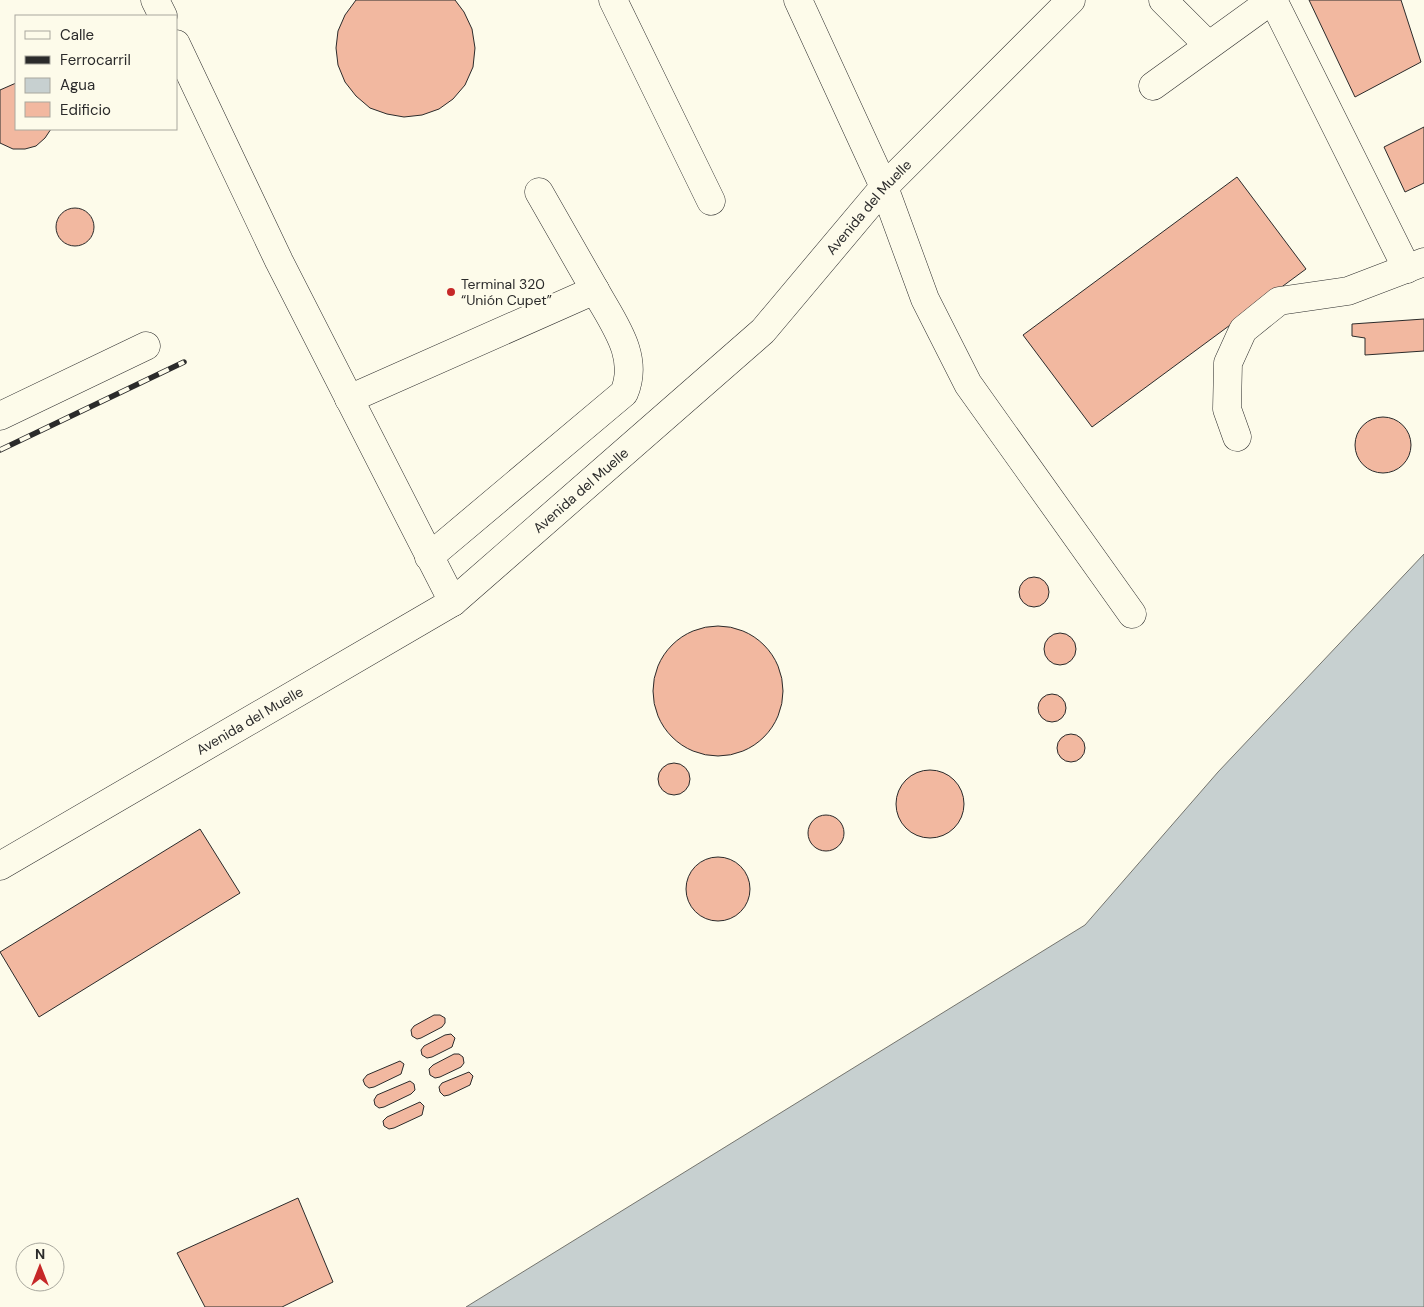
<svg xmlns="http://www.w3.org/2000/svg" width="1424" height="1307" viewBox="0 0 1424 1307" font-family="'DM Sans',sans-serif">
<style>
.water{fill:#c7d0d0;stroke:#74746e}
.building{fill:#f2b8a0;stroke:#2b2b2b}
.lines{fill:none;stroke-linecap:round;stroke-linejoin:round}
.minor-casing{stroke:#2b2b2b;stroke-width:29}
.major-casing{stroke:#2b2b2b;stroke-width:29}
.minor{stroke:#fdfbea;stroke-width:28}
.major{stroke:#fdfbea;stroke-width:28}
.rail-casing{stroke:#2b2b2b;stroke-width:5.5}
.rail{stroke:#fdfbea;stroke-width:4;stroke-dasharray:11;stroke-linecap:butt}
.poi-dot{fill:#c62828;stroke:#fdfbea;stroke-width:2}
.labels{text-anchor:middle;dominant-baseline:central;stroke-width:4;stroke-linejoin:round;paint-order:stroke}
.street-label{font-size:14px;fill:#2b2b2b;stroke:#fdfbea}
.poi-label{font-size:14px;fill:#2b2b2b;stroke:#fdfbea;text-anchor:start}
</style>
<rect width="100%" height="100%" fill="#fdfbea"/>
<path class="water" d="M1424,554V1307H466L1085,925L1218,772Z"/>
<g class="building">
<path d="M356,0H455L464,12L472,29L475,48L473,67L465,85L453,99L439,109L422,115L404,117L387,114L370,108L356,96L345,82L338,65L336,48L338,31L345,15Z"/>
<path d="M1309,0H1401L1421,62L1355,97Z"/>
<path d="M16,83V129H51L45,138L36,146L25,149H13L0,143V90Z"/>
<path d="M1424,127V183L1405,192L1384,147Z"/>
<path d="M1237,177L1306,269L1092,427L1023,335Z"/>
<circle cx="75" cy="227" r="19"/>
<path d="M1424,319V351L1365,355V338L1352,336V324Z"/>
<circle cx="1383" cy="445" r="28"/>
<circle cx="1034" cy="592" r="15"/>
<circle cx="718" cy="691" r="65"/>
<circle cx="1060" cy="649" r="16"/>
<circle cx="1052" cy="708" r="14"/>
<circle cx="1071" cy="748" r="14"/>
<circle cx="674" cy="779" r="16"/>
<circle cx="930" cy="804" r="34"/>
<circle cx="826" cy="833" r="18"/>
<path d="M200,829L240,893L39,1017L0,952Z"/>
<circle cx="718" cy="889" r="32"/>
<path d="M434,1015H440L445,1018V1023L442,1027L421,1038L417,1039L412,1036L411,1030L414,1026Z"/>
<path d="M451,1034L455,1038L452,1047L432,1057L427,1058L422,1055L421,1050L424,1046L445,1035Z"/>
<path d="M454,1054H459L463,1057L464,1063L461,1067L440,1077L435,1078L430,1075L429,1069L433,1065Z"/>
<path d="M400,1061L404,1064L401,1074L374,1087L369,1088L365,1085L363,1080L367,1075Z"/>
<path d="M469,1072L473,1076L470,1085L449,1095L444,1096L440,1092L439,1087L442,1083Z"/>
<path d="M410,1081L414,1084L415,1090L411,1094L384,1107L379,1108L375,1105L374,1100L377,1095Z"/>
<path d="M420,1102L424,1106L422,1115L394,1128L389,1129L384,1126L383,1121L387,1117Z"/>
<path d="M298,1198L333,1282L282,1307H205L177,1253Z"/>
</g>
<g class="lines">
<g class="minor-casing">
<g id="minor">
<path d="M155,0L163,16"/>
<path d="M613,0L711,201"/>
<path d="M798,0L884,187L925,299L968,384L1132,614"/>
<path d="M1163,0L1208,45"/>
<path d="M1273,0L1407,269"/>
<path d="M176,44L279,261L453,602"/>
<path d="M1153,86L1272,0"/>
<path d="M539,192L595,290"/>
<path d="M349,399L595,290C613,323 640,356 624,393L429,557"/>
<path d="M0,416L146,346"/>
<path d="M1237,437L1227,409L1228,363L1243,330L1279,301L1348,291L1424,262"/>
</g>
</g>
<g class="major-casing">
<g id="major">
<path id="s1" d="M0,866L453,602L763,331L884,187L1071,0"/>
</g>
</g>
<use href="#minor" class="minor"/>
<use href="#major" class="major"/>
<g class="rail-casing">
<path id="rail" d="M0,450L184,362"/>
</g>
<use href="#rail" class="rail"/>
</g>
<circle class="poi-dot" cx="451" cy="292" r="5"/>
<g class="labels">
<g class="street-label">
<text stroke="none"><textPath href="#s1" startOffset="1099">Avenida del Muelle</textPath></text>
<text stroke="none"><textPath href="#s1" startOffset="694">Avenida del Muelle</textPath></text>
<text stroke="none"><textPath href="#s1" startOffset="289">Avenida del Muelle</textPath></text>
</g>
<g class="poi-label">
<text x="461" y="284">Terminal 320<tspan x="461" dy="16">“Unión Cupet”</tspan></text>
</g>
</g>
<rect x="15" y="15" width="162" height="115" fill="#fdfbea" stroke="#a9a89e"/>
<rect x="25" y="31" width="25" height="8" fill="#fdfbea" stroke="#a9a89e"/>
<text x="60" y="40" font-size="15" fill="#2b2b2b">Calle</text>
<rect x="25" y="56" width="25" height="8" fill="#2b2b2b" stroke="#a9a89e"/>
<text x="60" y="65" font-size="15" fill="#2b2b2b">Ferrocarril</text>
<rect x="25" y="78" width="25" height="15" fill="#c7d0d0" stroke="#a9a89e"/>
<text x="60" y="90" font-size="15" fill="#2b2b2b">Agua</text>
<rect x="25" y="102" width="25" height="15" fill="#f2b8a0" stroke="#a9a89e"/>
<text x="60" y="115" font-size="15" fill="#2b2b2b">Edificio</text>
<g transform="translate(40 1267)"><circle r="24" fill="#fdfbea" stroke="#a9a89e"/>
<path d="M0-4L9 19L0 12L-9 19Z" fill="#c62828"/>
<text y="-8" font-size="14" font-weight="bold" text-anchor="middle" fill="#2b2b2b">N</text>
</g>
</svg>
